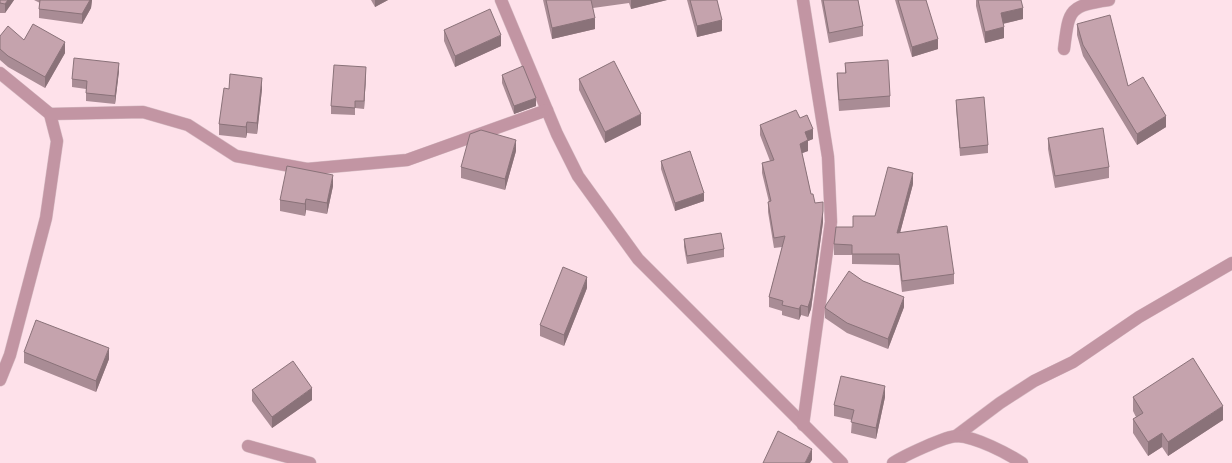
<svg xmlns="http://www.w3.org/2000/svg" width="1232" height="463" viewBox="0 0 1232 463" font-family="'Alegreya Sans',sans-serif">
<style>
.lines{fill:none;stroke-linecap:round;stroke-linejoin:round}
.minor-casing{stroke:#d7bdc5;stroke-width:13}
.minor{stroke:#c295a3;stroke-width:12}
.wall{fill:#a98c95}
.shaded-wall{fill:#8a7279}
.building{fill:#c5a3ad;stroke:#8a7279}
</style>
<rect width="100%" height="100%" fill="#fee1ea"/>
<g class="lines">
<g class="minor-casing">
<g id="minor">
<path d="M501,0L557,134L578,176L638,259L842,463"/>
<path d="M1064,49C1069,10 1068,6 1109,0"/>
<path d="M0,73L50,114L57,141L46,218L10,355L0,380"/>
<path d="M50,114L143,112L188,125L236,156L307,169L407,160L547,110"/>
<path d="M803,425L831,222L828,157L803,0"/>
<path d="M956,436L1000,403L1034,381L1073,362L1139,317L1232,263"/>
<path d="M248,446L310,463"/>
<path d="M893,463C903,456 946,436 957,436C976,437 1007,453 1022,463"/>
</g>
</g>
<use href="#minor" class="minor"/>
</g>
<g class="wall">
<path d="M0,0H14L5,13H0Z"/>
<path d="M34,0H92L91,8L82,24L39,18V9L40,3Z"/>
<path d="M371,0H388L375,7Z"/>
<path d="M543,0H667L631,9L629,3L593,8L595,29L552,39Z"/>
<path d="M687,0H717L722,31L697,37Z"/>
<path d="M821,0H858L863,26V36L829,43Z"/>
<path d="M895,0H926L938,49L912,57Z"/>
<path d="M976,0H1021L1023,19L1003,24L1004,38L985,43L976,6Z"/>
<path d="M1077,24L1128,86L1166,127L1137,145L1083,56L1077,35Z"/>
<path d="M444,30L501,46L455,67L444,41Z"/>
<path d="M0,36L24,40L65,53L45,88L8,67L0,60Z"/>
<path d="M845,63L890,96V107L839,111L837,84V73H845Z"/>
<path d="M119,71L115,104L86,101V89L72,87V79Z"/>
<path d="M366,75L364,109L355,108V115L331,114V106Z"/>
<path d="M502,75L536,106L514,114L502,83Z"/>
<path d="M579,79L641,125L605,143L579,90Z"/>
<path d="M229,89H262L257,134L247,133L246,138L219,135V124Z"/>
<path d="M956,100L988,145V153L960,156L956,108Z"/>
<path d="M800,118L813,139L808,141V151L802,153L811,194L823,222L811,309L808,317L801,315L799,320L782,315V311L769,307V297L782,247L774,248L768,212V202H769L762,173V163L770,161L760,135V125Z"/>
<path d="M1048,138L1109,167V178L1055,188L1048,149Z"/>
<path d="M516,151L505,190L461,178V167Z"/>
<path d="M661,161L704,201L675,211L661,169Z"/>
<path d="M913,184L900,233L954,274V284L902,292L899,265L852,264V255H834V244L853,227L875,216Z"/>
<path d="M333,186L327,214L306,210L305,216L280,211V200Z"/>
<path d="M684,239L724,249V257L687,264L684,247Z"/>
<path d="M863,281L904,307L888,349L847,333L825,318V308Z"/>
<path d="M587,288L564,346L540,336V325Z"/>
<path d="M24,352L109,359L96,392L24,363Z"/>
<path d="M252,390L312,400L272,428L252,401Z"/>
<path d="M885,397L876,439L851,433L852,420L834,416V405Z"/>
<path d="M1133,397L1223,420L1168,456L1162,447L1148,456L1133,433V419L1136,417L1133,411Z"/>
</g>
<g class="shaded-wall">
<path d="M8,0H14L5,13V4Z"/>
<path d="M90,0H92L91,8L82,24V14Z"/>
<path d="M375,0H388L375,7Z"/>
<path d="M631,0H667L631,9Z"/>
<path d="M1023,8V19L1001,24V13Z"/>
<path d="M595,18V29L552,39V28Z"/>
<path d="M722,20V31L697,37V26Z"/>
<path d="M1004,27V38L985,43V32Z"/>
<path d="M501,35V46L455,67V56Z"/>
<path d="M938,39V49L912,57V47Z"/>
<path d="M65,42V53L45,88V77Z"/>
<path d="M119,63V71L115,104V96Z"/>
<path d="M366,67V75L364,109V101Z"/>
<path d="M262,78V89L257,134V123Z"/>
<path d="M536,98V106L514,114V106Z"/>
<path d="M641,114V125L605,143V132Z"/>
<path d="M1166,116V127L1137,145V134Z"/>
<path d="M247,122V133L246,138V127Z"/>
<path d="M813,129V139L808,141V151L800,154V144L805,132Z"/>
<path d="M516,140V151L505,190V179Z"/>
<path d="M913,173V184L897,244V233Z"/>
<path d="M333,175V186L327,214V203Z"/>
<path d="M704,193V201L675,211V203Z"/>
<path d="M306,199V210L305,216V204Z"/>
<path d="M823,211V222L811,309L808,317V307Z"/>
<path d="M587,277V288L564,346V335Z"/>
<path d="M904,297V307L888,349V339Z"/>
<path d="M801,305V315L799,320V309Z"/>
<path d="M109,348V359L96,392V381Z"/>
<path d="M885,386V397L876,439V428Z"/>
<path d="M312,388V400L272,428V417Z"/>
<path d="M1223,406V420L1168,456V442Z"/>
<path d="M1162,433V447L1148,456V442Z"/>
<path d="M812,449V460L810,463H805Z"/>
</g>
<g class="building">
<path d="M0,0H8L5,4L0,3Z"/>
<path d="M40,0H90L82,14L39,9Z"/>
<path d="M546,0H591L595,18L552,28Z"/>
<path d="M690,0H717L722,20L697,26Z"/>
<path d="M823,0H858L863,26L829,33Z"/>
<path d="M898,0H926L938,39L912,47Z"/>
<path d="M978,0H1021L1023,8L1001,13L1004,27L985,32Z"/>
<path d="M490,9L501,35L455,56L444,30Z"/>
<path d="M1110,15L1128,86L1143,77L1166,116L1137,134L1083,45L1077,24Z"/>
<path d="M33,24L65,42L45,77L8,56L0,49V36L8,26L24,40Z"/>
<path d="M74,58L119,63L115,96L86,93L87,81L72,79Z"/>
<path d="M888,60L890,96L839,100L837,73H846L845,63Z"/>
<path d="M614,61L641,114L605,132L579,79Z"/>
<path d="M334,65L366,67L364,101H355V108L331,106Z"/>
<path d="M523,66L536,98L514,106L502,75Z"/>
<path d="M230,74L262,78L257,123L247,122L246,127L219,124L224,88L229,89Z"/>
<path d="M984,97L988,145L960,148L956,100Z"/>
<path d="M796,110L800,118L807,115L813,129L805,132L808,140L800,144L811,194H813L815,203L823,202V211L811,298L808,307L801,305L799,309L782,305L783,301L769,297L785,236L774,238L768,202L771,201L762,163L774,160L760,125Z"/>
<path d="M1103,128L1109,167L1055,176L1048,138Z"/>
<path d="M481,130L516,140L505,179L461,167L470,134Z"/>
<path d="M690,151L704,193L675,203L661,161Z"/>
<path d="M287,166L333,175L327,203L306,199L305,204L280,200Z"/>
<path d="M888,167L913,173L897,233L947,226L954,274L902,281L899,254H852V245L834,244L836,227H853V216H875Z"/>
<path d="M721,233L724,249L687,256L684,239Z"/>
<path d="M563,267L587,277L564,335L540,325Z"/>
<path d="M849,271L863,281L904,297L888,339L847,323L825,308L826,305Z"/>
<path d="M36,320L109,348L96,381L24,352Z"/>
<path d="M1193,358L1223,406L1168,442L1162,433L1148,442L1133,419L1143,413L1133,397Z"/>
<path d="M293,361L312,388L272,417L252,390Z"/>
<path d="M841,376L885,386L876,428L851,422L854,410L834,405Z"/>
<path d="M778,431L812,449L805,463H763Z"/>
</g>
</svg>
